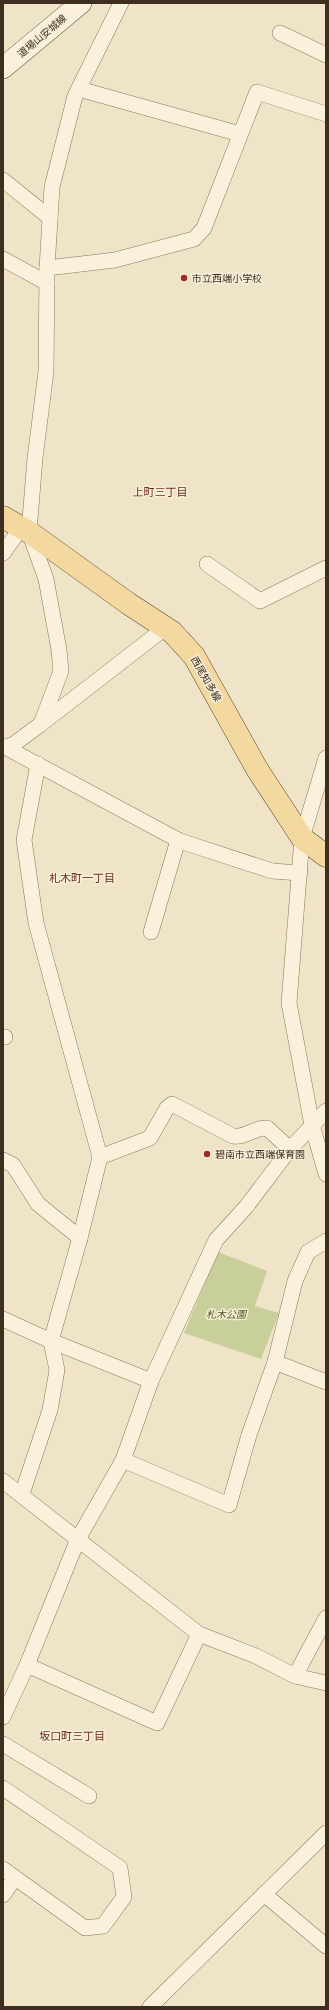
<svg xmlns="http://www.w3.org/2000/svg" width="329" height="2010" viewBox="0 0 329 2010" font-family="'Source Serif 4','Noto Sans JP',serif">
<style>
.green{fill:#c9cf9b}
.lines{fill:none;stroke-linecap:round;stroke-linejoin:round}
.minor-casing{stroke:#8d765c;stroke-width:16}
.secondary-casing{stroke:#6f573f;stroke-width:22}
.primary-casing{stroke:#5b4430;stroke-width:23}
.minor{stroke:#faf1dc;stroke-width:15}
.secondary{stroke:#faf1dc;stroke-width:21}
.primary{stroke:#f3d9a0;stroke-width:22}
.poi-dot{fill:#9e2a2b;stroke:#f7eed8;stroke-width:1.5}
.labels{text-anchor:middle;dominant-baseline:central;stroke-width:3;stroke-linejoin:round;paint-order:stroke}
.street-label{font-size:10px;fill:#3d2e20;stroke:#f7eed8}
.poi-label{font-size:10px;fill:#3d2e20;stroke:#f7eed8;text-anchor:start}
.park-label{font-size:10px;font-style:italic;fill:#4d5a26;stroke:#f7eed8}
.neighbourhood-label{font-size:11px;fill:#6b2e1e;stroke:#f7eed8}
</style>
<rect width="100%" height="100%" fill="#f0e4c8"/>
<path class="green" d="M218,1252L267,1271L255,1306L279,1313L261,1359L184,1333Z"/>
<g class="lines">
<g class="minor-casing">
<g id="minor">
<path d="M280,33L326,55"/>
<path d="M79,89L240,134"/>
<path d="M3,180L50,218"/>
<path d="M3,259L47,283"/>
<path d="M47,268L115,260L194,239L204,228L257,92L326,114"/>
<path d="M3,553L21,528"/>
<path d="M207,564L260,601L326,568"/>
<path d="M41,724L165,628"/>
<path d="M5,747L180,841L272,871L300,873"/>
<path d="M3,748L14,744L41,724L61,671L59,650L46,579L29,532L35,458L46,372L47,268L52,187L75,96L121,3"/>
<path d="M326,758L302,838L289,1003L312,1125L326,1174"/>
<path d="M151,932L178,840"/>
<path d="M3,1037H5"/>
<path d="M100,1157L150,1138L167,1108L172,1104L233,1136C246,1138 255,1127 267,1128L290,1149"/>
<path d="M3,1160L13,1165L38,1204L80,1238"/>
<path d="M3,1319L51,1341L151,1381"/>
<path d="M275,1362L326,1382"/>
<path d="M123,1460L229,1505L249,1435L275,1362L295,1281L308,1252L326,1241"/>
<path d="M3,1481L199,1634L256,1656L295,1676L326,1683"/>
<path d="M22,1494L50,1410L57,1370L51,1341L80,1238L100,1157L36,923L24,840L38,764"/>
<path d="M27,1665L78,1539L123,1460L151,1381L216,1240L246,1207L290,1149L326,1111"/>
<path d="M295,1676L326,1618"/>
<path d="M3,1717L27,1665L157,1723L199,1634"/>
<path d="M3,1744L89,1796"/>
<path d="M3,1788L120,1868L124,1897L103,1926L85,1928L3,1869"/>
<path d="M264,1894L326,1946"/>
<path d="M3,1895L15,1878"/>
<path d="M150,2007L326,1833"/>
</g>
</g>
<g class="secondary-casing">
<path id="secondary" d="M3,68L81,3"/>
</g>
<g class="primary-casing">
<path id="primary" d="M3,517L29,532L129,604L172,632L194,656L257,769L302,838L326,856"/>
</g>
<use href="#minor" class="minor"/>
<use href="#secondary" class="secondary"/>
<use href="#primary" class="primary"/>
</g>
<g class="poi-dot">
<circle cx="184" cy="278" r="4"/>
<circle cx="207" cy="1154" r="4"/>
</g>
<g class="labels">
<g class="street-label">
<text transform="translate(42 36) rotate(-40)">道場山安城線</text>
<text transform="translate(206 679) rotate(60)">西尾知多線</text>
</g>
<g class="poi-label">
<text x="192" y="278">市立西端小学校</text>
<text x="215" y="1154">碧南市立西端保育園</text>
</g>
<g class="park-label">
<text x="226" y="1314">札木公園</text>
</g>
<g class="neighbourhood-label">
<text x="160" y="492">上町三丁目</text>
<text x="82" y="878">札木町一丁目</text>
<text x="72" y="1736">坂口町三丁目</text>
</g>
</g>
<rect width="329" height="2010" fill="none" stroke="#3d2e20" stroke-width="8"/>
</svg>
